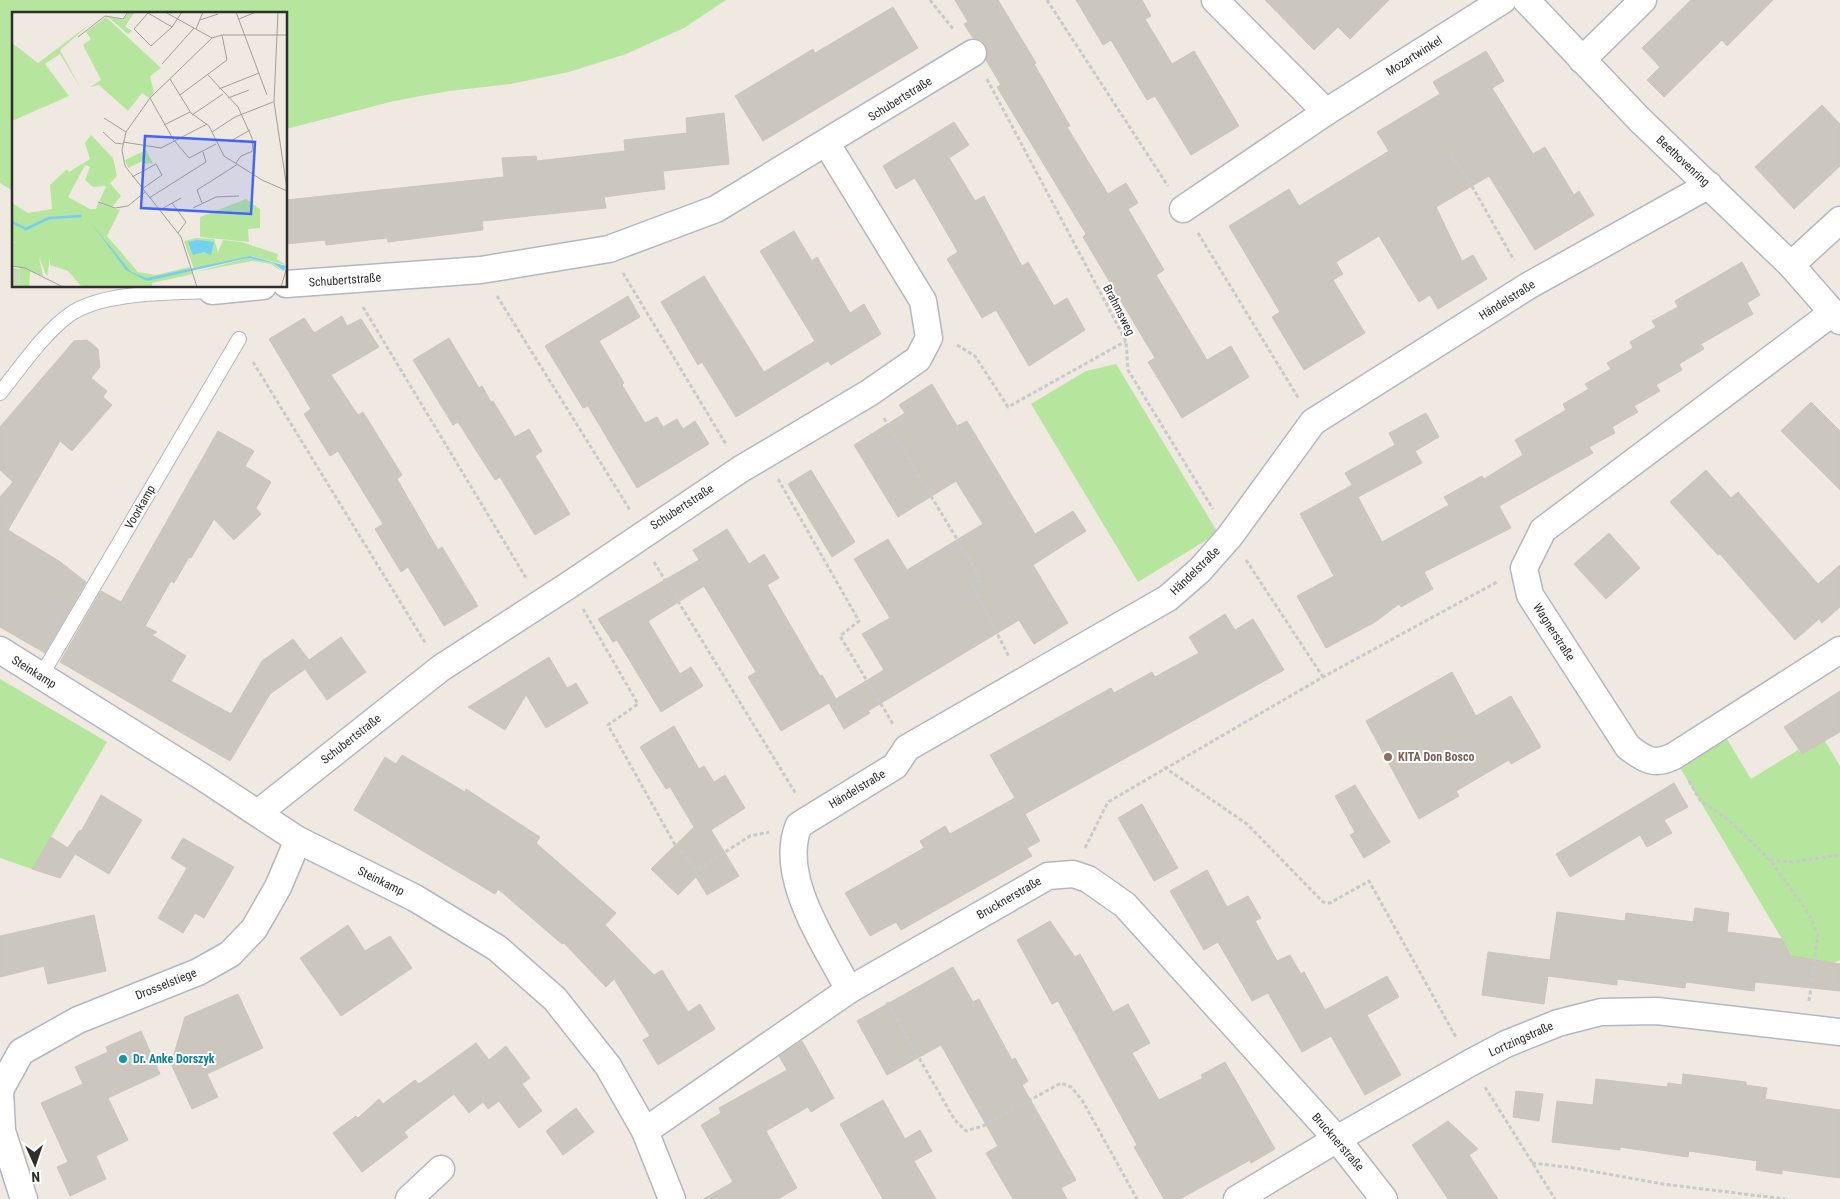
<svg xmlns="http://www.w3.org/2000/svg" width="1840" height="1199" viewBox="0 0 1840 1199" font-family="'Roboto Condensed',sans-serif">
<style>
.green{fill:#b6e59e}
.building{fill:#cbc7bf;stroke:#cbc5ba}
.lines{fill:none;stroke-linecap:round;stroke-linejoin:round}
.lane-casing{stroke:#b4b7c1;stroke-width:16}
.street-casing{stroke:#b4b7c1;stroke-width:29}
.path{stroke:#c9c9c9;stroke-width:3;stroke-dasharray:4 2.5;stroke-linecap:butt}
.lane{stroke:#fff;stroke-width:14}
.street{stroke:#fff;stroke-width:26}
.education-dot{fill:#8d6e63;stroke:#fff;stroke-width:2}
.culture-dot{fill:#0f9aa8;stroke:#fff;stroke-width:2}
.labels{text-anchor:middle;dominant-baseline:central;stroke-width:4;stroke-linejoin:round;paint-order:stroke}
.street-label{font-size:12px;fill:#2e2e2e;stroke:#fff}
.education-label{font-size:12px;font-weight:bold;fill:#785e54;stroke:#fff;text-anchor:start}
.culture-label{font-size:12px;font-weight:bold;fill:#0d838f;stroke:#fff;text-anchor:start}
.inset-river{fill:none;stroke:#75cff0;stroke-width:2.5}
.inset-road{fill:none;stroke:#a29e99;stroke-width:1}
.view{fill:#4264fb;fill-opacity:0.15;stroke:#4264fb;stroke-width:2.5}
.inset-edge{fill:none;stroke:#2e2e2e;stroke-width:2.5}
</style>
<rect width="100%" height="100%" fill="#efe9e1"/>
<g class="green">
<path d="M0,0H726L684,28L626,54L569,72L510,84L449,91L394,101L286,129V14H14V192L0,183Z"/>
<path d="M1116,364L1218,533L1138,582L1031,404L1086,371Z"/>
<path d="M0,679L107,742L32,869L0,858Z"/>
<path d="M1725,736L1751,779L1798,750L1802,754L1813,748L1822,736L1840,766V960L1834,963L1826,962L1805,978L1678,764Z"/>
</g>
<g class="building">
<path d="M955,0H998L1036,63L1034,64L1070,126L1067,127L1108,194L1126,183L1138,203L1128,209L1164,270L1156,275L1207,360L1231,346L1249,377L1182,418L1148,362L1155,358L1083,237L1086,234L997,87L1001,85L986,60L988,53L986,46L981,40L973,38L964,24L968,22Z"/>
<path d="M1076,0H1142L1151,16L1145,19L1172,64L1194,51L1239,126L1191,155L1155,96L1147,100L1111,40L1103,45Z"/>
<path d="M1265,0H1389L1350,39L1338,27L1314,50Z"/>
<path d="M1691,0H1773L1727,46L1722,40L1664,97L1647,80L1660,67L1642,48Z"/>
<path d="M893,7L918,48L763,141L735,96L813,49L815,53Z"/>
<path d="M1486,51L1504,81L1492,88L1533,154L1545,147L1574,195L1579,191L1594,215L1535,250L1489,176L1436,207L1462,261L1473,255L1487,279L1438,309L1430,295L1419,302L1379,236L1336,262L1343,274L1333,280L1365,333L1304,370L1272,317L1280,312L1229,226L1289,189L1299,206L1389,151L1377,132L1440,94L1433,82Z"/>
<path d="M1822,105L1840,124V166L1794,209L1755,167Z"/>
<path d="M724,113L729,164L663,171L665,189L604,197L606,208L482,221L483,230L388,242L387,238L326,245L325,240L286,244V200L504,177L502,158L536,156L537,161L625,151L624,140L687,133L686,118Z"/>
<path d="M954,122L969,145L949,158L975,201L984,196L1022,266L1028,262L1054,306L1067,298L1085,330L1029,366L996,310L982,318L947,259L958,252L915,178L896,189L883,166Z"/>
<path d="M794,231L812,261L817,257L850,313L864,304L881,334L831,365L828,361L736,417L702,362L698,365L661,302L704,276L764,372L815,341L760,251Z"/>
<path d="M1742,262L1760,295L1747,303L1753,314L1701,344L1704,349L1679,364L1682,370L1656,385L1660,391L1634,406L1638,412L1612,427L1615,433L1589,447L1593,453L1499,506L1511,528L1424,572L1433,589L1401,607L1399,604L1375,622L1326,648L1297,596L1334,576L1300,514L1352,485L1345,473L1395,445L1389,433L1426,413L1439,437L1415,451L1422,463L1358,497L1382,542L1449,505L1444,497L1482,476L1484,479L1523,455L1515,440L1566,410L1563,404L1589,389L1585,384L1611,369L1607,363L1633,348L1630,342L1656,327L1652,321L1678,307L1675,301Z"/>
<path d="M628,296L640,317L599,341L624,383L622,385L645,423L657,417L663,427L677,419L683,429L695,421L709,444L637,488L588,406L583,408L545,346Z"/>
<path d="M342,316L347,326L361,319L379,347L331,375L358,415L363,412L402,475L397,479L438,550L442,547L478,606L444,626L408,567L401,572L375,529L383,524L338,451L330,456L304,414L311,409L269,339L304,318L314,333Z"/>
<path d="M449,338L479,388L482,386L491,402L493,401L515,437L529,429L542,451L535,456L570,514L535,535L500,477L495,480L458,422L453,425L413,360Z"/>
<path d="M87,340L98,349L100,367L91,378L107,391L103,397L112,405L72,451L60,441L8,530L59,561L86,582L45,653L0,627V497L13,482L0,470V427L74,341Z"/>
<path d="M932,384L957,426L967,421L1035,534L1073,511L1086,531L1033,565L1068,623L1034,644L1019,620L868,711L870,713L844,729L829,703L781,731L748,677L756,672L704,586L648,621L680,674L691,667L703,686L661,712L617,640L613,642L598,619L699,560L693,550L727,529L749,564L764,554L779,578L767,585L820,676L822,675L836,699L884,670L862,634L890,618L854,559L888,539L907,570L983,524L956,481L898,517L854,445L905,413L899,405Z"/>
<path d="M1811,402L1840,431V490L1781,431Z"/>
<path d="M218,431L254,451L245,466L271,482L256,508L261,514L234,540L214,519L191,558L189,557L174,583L171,581L145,626L157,632L152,635L186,656L171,681L231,714L262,661L293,639L309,660L341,637L366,672L327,700L305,669L270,694L230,761L60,662L101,591L121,602Z"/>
<path d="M811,470L855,542L832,557L788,484Z"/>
<path d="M1706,470L1731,498L1738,492L1818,584L1840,565V607L1822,623L1819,619L1795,640L1720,554L1718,555L1670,502Z"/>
<path d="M1609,533L1640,568L1606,599L1574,564Z"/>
<path d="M1225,614L1235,630L1253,619L1284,670L1025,814L1040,841L1027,848L1032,856L901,930L896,922L870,936L845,893L924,848L920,841L945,826L950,834L1015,798L990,755L1111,688L1114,693L1152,672L1155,677L1199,653L1189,637Z"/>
<path d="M549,657L567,688L576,683L588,703L546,728L526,695L505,730L468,707Z"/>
<path d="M1452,672L1476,716L1511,696L1541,747L1511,764L1509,760L1456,791L1459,796L1419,819L1366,721Z"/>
<path d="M1840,691V732L1802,754L1784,727Z"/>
<path d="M674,726L699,769L704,766L714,782L725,775L745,808L711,830L739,876L707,895L696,877L678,895L651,869L694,827L670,787L666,789L640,747Z"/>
<path d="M402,755L465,792L466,789L540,837L536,843L616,913L605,925L654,975L662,970L688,1012L700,1004L715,1029L658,1065L643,1040L650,1036L614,979L606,987L564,943L562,944L498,889L495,894L354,810L385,757L396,764Z"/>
<path d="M1674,783L1688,807L1664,820L1672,833L1647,847L1640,835L1570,877L1556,854Z"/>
<path d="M1355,785L1390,842L1364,858L1350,835L1355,832L1335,796Z"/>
<path d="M101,795L142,820L109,874L75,854L60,878L32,869L51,837L68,848L79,831L82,830Z"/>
<path d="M1142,804L1178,868L1154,881L1118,818Z"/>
<path d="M183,838L234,867L204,918L195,913L183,933L158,918L187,868L171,858Z"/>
<path d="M1207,870L1227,907L1248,896L1261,918L1255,921L1277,961L1290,955L1301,974L1304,972L1325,1010L1387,976L1399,997L1367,1015L1401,1075L1365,1095L1331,1036L1302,1052L1268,993L1252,1001L1218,942L1204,950L1170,891Z"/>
<path d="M1695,908L1729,913L1727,932L1782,939L1791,956L1840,964V991L1755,982L1754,991L1686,982L1685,988L1617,979V985L1548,976L1544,1004L1482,995L1488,952L1550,960L1557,912L1625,921L1626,913L1693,922Z"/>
<path d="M94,915L106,971L48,984L44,966L0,977V936Z"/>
<path d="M1050,921L1075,957L1080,954L1113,1012L1128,1004L1150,1043L1132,1053L1159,1100L1203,1078L1201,1075L1225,1062L1275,1149L1251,1163L1250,1160L1180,1199H1164L1134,1147L1137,1145L1058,1001L1052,1004L1017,940Z"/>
<path d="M348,925L365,951L390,936L412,968L341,1016L300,958Z"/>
<path d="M953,967L973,1002L979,999L1012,1060L1015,1058L1028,1081L1022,1085L1076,1180L1061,1188L1067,1199H1013L986,1153L998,1146L941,1045L887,1075L857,1021Z"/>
<path d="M238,994L263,1048L207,1074L218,1097L192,1109L171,1064L185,1017Z"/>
<path d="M141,1031L160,1074L108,1098L128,1140L96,1156L106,1179L70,1196L57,1167L68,1162L41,1103L83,1084L75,1067L108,1052L106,1047Z"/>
<path d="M802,1041L834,1098L811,1112L808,1107L766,1131L797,1188L778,1199H703L733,1182L701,1125L721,1113L719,1108L787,1070L779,1056Z"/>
<path d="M476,1043L489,1060L506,1046L530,1078L522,1084L542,1111L519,1128L499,1101L488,1109L483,1102L469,1113L454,1094L404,1132L408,1137L362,1172L333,1133L356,1116L358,1118L379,1099L383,1104L415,1080L419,1084Z"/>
<path d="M1683,1074L1746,1082V1085L1767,1088L1765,1099L1840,1110V1178L1782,1170V1174L1756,1170L1757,1161L1689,1151L1688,1157L1620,1147V1150L1552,1142L1557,1101L1593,1105L1596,1079L1667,1087L1668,1083L1682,1085Z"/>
<path d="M1516,1091L1543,1094L1539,1121L1513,1117Z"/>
<path d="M883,1100L905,1139L920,1130L932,1151L914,1161L936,1199H883L840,1124Z"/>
<path d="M576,1108L594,1132L563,1155L546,1131Z"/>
<path d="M1448,1121L1478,1149L1469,1155L1498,1199H1448L1412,1145Z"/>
</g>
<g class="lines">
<g class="lane-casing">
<g id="lane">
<path d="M0,393C21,367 42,335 69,315C102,291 172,293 212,291"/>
<path d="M41,676L239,339"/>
</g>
</g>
<g class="street-casing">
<g id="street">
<path d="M1215,0L1326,112"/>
<path d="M1526,0L1639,119L1791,265L1840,321"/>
<path d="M1582,60L1643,0"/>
<path d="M1183,209L1326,112L1503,0"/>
<path d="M1791,265L1840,220"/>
<path d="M286,284L481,270L609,249L716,209L973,53"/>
<path d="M212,291L263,286"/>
<path d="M1832,313L1543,530L1524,568L1530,595L1628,747C1645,760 1654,766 1674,756L1840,650"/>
<path d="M0,650L201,776L298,840L415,898L497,948L555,999L608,1066L645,1131L672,1199"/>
<path d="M258,813L441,668L569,585L741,469L869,393L918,359L929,338L923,301L827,144"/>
<path d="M849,990C826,945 777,876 799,825L895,766L907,748L1168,598L1200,570L1230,536L1313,422L1528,286L1709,185"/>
<path d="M0,1090L21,1052L78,1020L198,972L230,954L254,929L278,887L298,840"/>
<path d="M0,1091L2,1131L24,1199"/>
<path d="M645,1131L849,990L1048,876L1073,874L1088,879L1125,905L1337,1139L1384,1199"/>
<path d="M409,1199L441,1169"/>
<path d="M1237,1199L1337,1139L1470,1063L1506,1044L1558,1023L1601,1012L1657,1011L1840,1032"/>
</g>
</g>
<g class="path">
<path d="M930,0L954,30"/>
<path d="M1047,0L1168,186"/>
<path d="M987,79L1126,341L1128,370L1213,509"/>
<path d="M1450,154L1465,174L1514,260"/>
<path d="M1198,233L1299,399"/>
<path d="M623,273L727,446"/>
<path d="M497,296L630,510"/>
<path d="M363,307L526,578"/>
<path d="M957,345L975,356L1008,407L1126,341"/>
<path d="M253,362L426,644"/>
<path d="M884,418L981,579L973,585L1009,657"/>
<path d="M778,479L859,621L840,636L893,724"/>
<path d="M1246,560L1323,677"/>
<path d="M654,562L796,794"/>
<path d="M583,609L638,704L608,725L674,843L697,870L750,836L769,832"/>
<path d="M1164,767L1247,824L1323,902L1330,903L1369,881L1457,1039"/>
<path d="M1689,781L1700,800L1730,821L1770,860"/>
<path d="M1085,848L1108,802L1323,677L1497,582"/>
<path d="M1809,1001L1818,935L1809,914L1770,860L1791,862L1840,855"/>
<path d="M887,1002L954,1119L966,1131L983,1126L1061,1083L1071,1087L1082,1100L1137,1199"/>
<path d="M1485,1087L1555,1199"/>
<path d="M1532,1163L1574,1168L1663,1184L1785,1199"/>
</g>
<use href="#lane" class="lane"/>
<use href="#street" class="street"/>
</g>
<circle class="education-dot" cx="1388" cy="757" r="5"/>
<circle class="culture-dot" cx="123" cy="1059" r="5"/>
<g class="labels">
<g class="street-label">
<text transform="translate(1414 56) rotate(-32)">Mozartwinkel</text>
<text transform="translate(900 99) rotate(-32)">Schubertstraße</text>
<text transform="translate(1683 161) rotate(43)">Beethovenring</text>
<text transform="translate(345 280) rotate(-4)">Schubertstraße</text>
<text transform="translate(1507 300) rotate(-32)">Händelstraße</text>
<text transform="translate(1119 310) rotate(63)">Brahmsweg</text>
<text transform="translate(140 507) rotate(-60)">Voorkamp</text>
<text transform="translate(682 507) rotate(-33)">Schubertstraße</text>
<text transform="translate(1195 571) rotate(-44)">Händelstraße</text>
<text transform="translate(1554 632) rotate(57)">Wagnerstraße</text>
<text transform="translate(34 672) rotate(32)">Steinkamp</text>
<text transform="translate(351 739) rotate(-38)">Schubertstraße</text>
<text transform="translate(857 789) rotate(-31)">Händelstraße</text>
<text transform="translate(381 881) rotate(26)">Steinkamp</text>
<text transform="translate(1009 898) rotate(-30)">Brucknerstraße</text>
<text transform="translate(166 984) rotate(-22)">Drosselstiege</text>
<text transform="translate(1521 1039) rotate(-24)">Lortzingstraße</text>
<text transform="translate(1338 1142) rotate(49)">Brucknerstraße</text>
</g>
<g class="education-label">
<text x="1398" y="757">KITA Don Bosco</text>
</g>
<g class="culture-label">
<text x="133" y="1059">Dr. Anke Dorszyk</text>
</g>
</g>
<g transform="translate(12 12)">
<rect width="275" height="275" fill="#efe9e1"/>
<path d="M117,0H123L113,14L120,19L116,22L96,5L111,8ZM94,5L149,56L138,64L142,81L137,86L130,81L116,99L87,73L78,75L89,68L71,33L79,27L74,20ZM79,11L48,38L69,77L48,42L33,52L57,84L0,109V31L26,51ZM79,123L101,146L105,164L98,171L109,184L100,195L87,190L94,174L81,175L73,168L78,155L73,153L56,185L78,197H84L86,191L108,198L95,224L126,260L144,263L177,255L181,262L140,271V275H70L56,259L38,253V245L35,265L27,245L31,264L0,253V231H4L0,230V191L16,201L40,197L38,173L55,157L57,160L78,147L73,131ZM134,138L141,151L132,152L131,149L116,156L113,148ZM234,187L248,197V216L236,217L237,230L188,225V205ZM184,226L202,227L206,240L211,228L229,230L266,242L265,247L274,253L239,244L182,257L172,229ZM236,246L261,251L271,260L259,252L240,249L183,260ZM8,255L18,259L17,275H7Z" fill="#b6e59e"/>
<path d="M0,256L8,257L7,275H0Z" fill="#c8d9b8"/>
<path d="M79,211L119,260L135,266L238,244L274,254L272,259L261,251L236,246L135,269L114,258ZM186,228L202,230L199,243L192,240L181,243L176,230Z" fill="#75cff0"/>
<path class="inset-river" d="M0,210L14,217L37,206L70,204"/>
<path class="inset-road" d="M153,0L200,26M224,0L255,83M266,0L262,90L275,177M227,7L244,0M188,8L206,2M160,15L136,1L122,17L139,34L160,15L170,0M184,17L191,0M66,25L93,4L111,7L116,0M150,52L182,16M196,63L226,95L240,126L241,139L229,144L224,151M158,67L179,101L197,114L212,144L250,168L275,179M207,77L247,61M168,83L215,48L210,23M138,86L161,127L177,146L204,132M216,86L237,78M180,103L211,82M92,106L114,120M152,113L178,100M91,120L103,131L111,132M200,120L223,105L261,90M111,130L149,136L195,112M217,130L238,118M120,165L144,152L150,163L130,177M137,186L194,150L191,140M86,190L103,196L116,194L133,180M160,191L174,210L166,221M190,191L185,178L226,152M181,196L204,185L227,184M148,198L169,186M0,254L13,256L51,275M185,275L169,225L113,154L110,138L114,120L138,86L200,26L210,23H275M269,275L275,255"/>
<path class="view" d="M133,124L243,130L239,202L129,196Z"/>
<rect width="275" height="275" class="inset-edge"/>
</g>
<g transform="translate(35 1164) rotate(177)" stroke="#ffffff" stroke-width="4" paint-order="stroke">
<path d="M0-4L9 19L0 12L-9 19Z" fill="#2e2e2e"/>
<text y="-8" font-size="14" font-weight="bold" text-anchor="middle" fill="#2e2e2e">N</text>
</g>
</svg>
